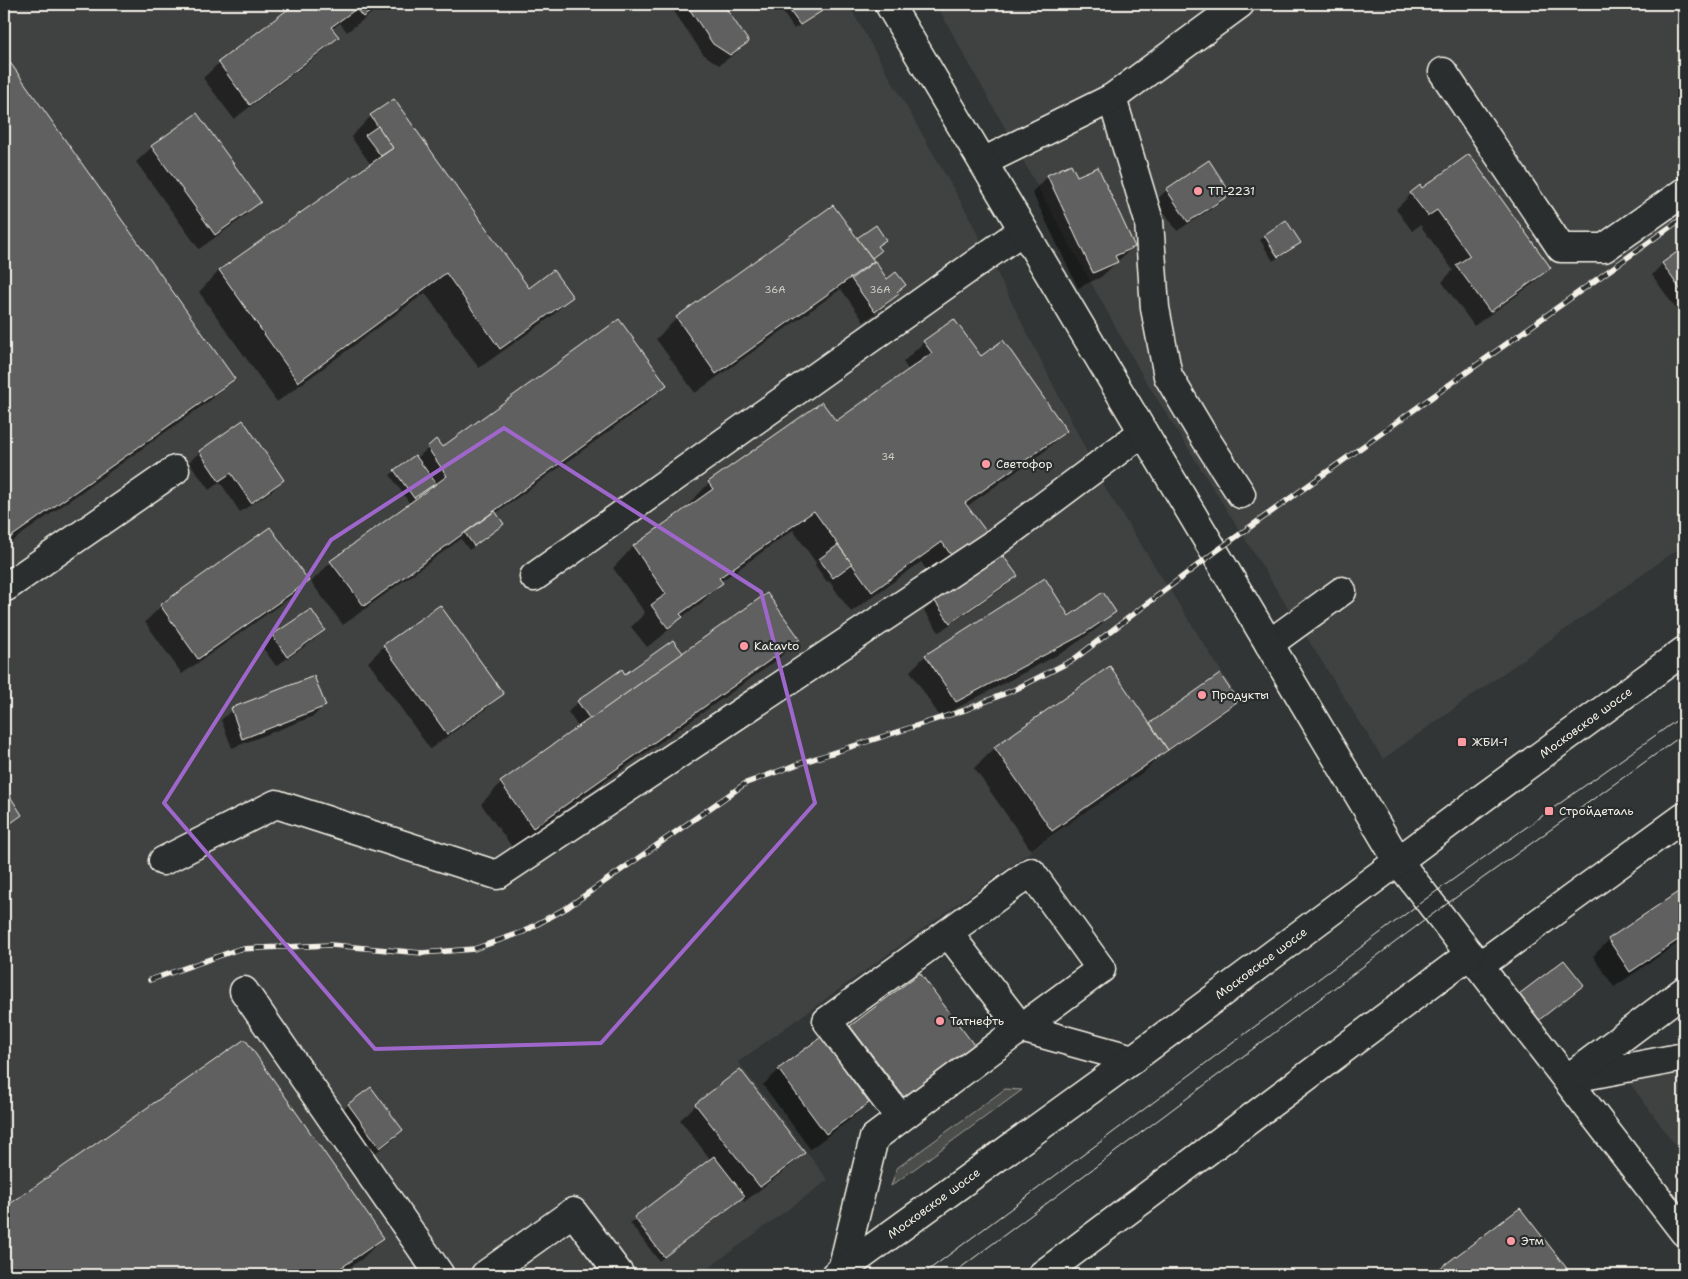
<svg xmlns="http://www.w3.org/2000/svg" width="1688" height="1279" viewBox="0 0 1688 1279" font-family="'Shantell Sans',sans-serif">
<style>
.built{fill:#404242}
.green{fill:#4b4d4c;stroke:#a09f9a}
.shadow{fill:#0007}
.building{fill:#5f605f;stroke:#f4f1e8}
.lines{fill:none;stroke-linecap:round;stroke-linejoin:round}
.minor-casing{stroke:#f4f1e8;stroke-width:31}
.major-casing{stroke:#f4f1e8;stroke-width:31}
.minor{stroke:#2a2d2e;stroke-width:28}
.major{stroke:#2a2d2e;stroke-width:28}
.tram{stroke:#f4f1e8;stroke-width:1}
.rail-casing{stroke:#f4f1e8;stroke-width:5.5}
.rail{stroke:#2a2d2e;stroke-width:4;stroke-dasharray:11;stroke-linecap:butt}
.marked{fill:none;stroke:#9f67cb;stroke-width:4;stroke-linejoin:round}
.poi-dot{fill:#ff9aa2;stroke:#2a2d2e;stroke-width:2}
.labels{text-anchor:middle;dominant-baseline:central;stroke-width:4.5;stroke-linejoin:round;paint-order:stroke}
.number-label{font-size:10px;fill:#cfcdc6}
.poi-label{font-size:12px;fill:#f4f1e8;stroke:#2a2d2e;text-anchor:start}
.street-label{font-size:12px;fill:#f4f1e8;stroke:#2a2d2e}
</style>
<rect width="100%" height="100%" fill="#323535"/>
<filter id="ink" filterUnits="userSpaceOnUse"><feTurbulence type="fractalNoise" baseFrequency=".02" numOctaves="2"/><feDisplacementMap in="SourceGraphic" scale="10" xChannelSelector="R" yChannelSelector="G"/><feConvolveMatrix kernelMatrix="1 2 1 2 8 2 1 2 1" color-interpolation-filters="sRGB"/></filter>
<g filter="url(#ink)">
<g class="built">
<path d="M4,4H848L966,211L1104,486L1240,701L738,1062L828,1180L699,1275H4Z"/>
<path d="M936,4H1684V545L1383,759L1144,378Z"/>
<path d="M1684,1043V1157L1627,1079Z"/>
</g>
<path class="green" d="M1005,1089L1022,1090L891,1186L897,1168Z"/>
<g class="shadow">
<path d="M297,4H381L372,13L347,32L340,23L332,29L337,37L322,52L234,119L203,78L219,63Z"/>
<path d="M669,4H721L747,42L737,52L719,65L703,54Z"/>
<path d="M777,4H833L794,29Z"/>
<path d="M4,56L233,378L212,399L4,547Z"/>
<path d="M371,116L529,289L571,297L551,317L479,368L425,293L277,402L199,292L219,271L371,165L351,137Z"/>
<path d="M152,147L259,202L244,217L199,249L136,162Z"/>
<path d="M1048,176L1077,178L1134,246L1101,277L1078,288L1032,192Z"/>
<path d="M1167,190L1229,193L1219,204L1177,231L1156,200Z"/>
<path d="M1411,194L1550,268L1534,283L1474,326L1442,282L1453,270L1420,225L1412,231L1396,209Z"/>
<path d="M833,207L857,240L885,239L876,247L880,251L871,259L872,261L865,268L866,270L887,280L905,285L887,305L864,322L841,289L695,393L656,339L677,318Z"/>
<path d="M1265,236L1299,242L1273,261L1260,240Z"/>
<path d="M1684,249V320L1652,275L1662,264Z"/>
<path d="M954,320L981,358L1066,430L1045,451L966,507L986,534L932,578L921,562L851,612L829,581L827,582L815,565L816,563L793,530L720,582L721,583L700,604L679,619L661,637L647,647L631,627L645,613L613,568L633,547L691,506L689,504L709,483L836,423L909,371L903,362L924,342Z"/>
<path d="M666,384L645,405L495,514L498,528L469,550L461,539L343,625L311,582L331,562L410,504L390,475L395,471L416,459L436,441L442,449Z"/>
<path d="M200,452L283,480L272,491L240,512L220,482L209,490L189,462Z"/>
<path d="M270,529L307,581L291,597L182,674L145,622L161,606Z"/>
<path d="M1016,576L1006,586L939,632L924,611L935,601Z"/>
<path d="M1045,580L1068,617L1114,611L1099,627L1065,651L940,717L910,671L925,656Z"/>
<path d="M440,606L502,694L486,709L430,749L368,662L384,646Z"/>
<path d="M311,610L324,630L313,641L276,666L262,647L273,636Z"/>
<path d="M798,639L777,660L512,847L481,804L501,783L579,728L568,712L578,702L625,676L682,655Z"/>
<path d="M1220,676L1237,700L1226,711L1156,760L1146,770L1031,850L974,768L995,748L1150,725Z"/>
<path d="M324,705L314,716L232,748L221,720L232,710Z"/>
<path d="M4,790L21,815L4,829Z"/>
<path d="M1684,889V939L1614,987L1593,956L1609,940Z"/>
<path d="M1577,990L1534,1024L1515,1000L1520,995Z"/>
<path d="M851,1027L976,1049L902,1105L846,1031Z"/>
<path d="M244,1041L383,1238L362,1259L338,1275H4V1209Z"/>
<path d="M779,1070L868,1103L852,1118L810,1149L763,1085Z"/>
<path d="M371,1089L402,1130L392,1141L369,1157L338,1115L348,1105Z"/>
<path d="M696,1105L803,1153L788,1168L744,1202L741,1198L659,1261L630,1223L711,1160L680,1120Z"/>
<path d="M1520,1209L1570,1275H1433Z"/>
</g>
<g class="building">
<path d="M295,4H381L363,17L356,9L331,27L339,37L250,105L218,62Z"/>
<path d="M686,4H723L749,42L730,55L713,44Z"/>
<path d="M785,4H833L800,25Z"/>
<path d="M4,54L235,379L4,542Z"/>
<path d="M394,99L529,288L553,270L573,297L500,349L446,273L298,382L219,270L393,148L370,115Z"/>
<path d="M197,113L261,202L215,235L151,146Z"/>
<path d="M378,126L393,148L381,156L365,135Z"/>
<path d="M1469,154L1551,268L1490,312L1456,265L1470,256L1437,210L1428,216L1410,193L1420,185L1422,188Z"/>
<path d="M1209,160L1231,194L1188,222L1166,189Z"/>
<path d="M1071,164L1077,176L1098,167L1135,247L1115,256L1118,262L1093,273L1047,175Z"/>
<path d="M833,205L874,261L716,374L676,317Z"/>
<path d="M1286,220L1301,243L1278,257L1264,235Z"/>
<path d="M876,225L886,240L877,246L881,251L872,258L857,238Z"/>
<path d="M1684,247V295L1662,263Z"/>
<path d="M875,261L887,279L896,272L906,285L897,292L899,294L875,312L851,279Z"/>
<path d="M619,319L667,385L364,606L330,561L447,476L427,447L436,439L442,447Z"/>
<path d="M954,319L981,356L1003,340L1067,431L965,503L988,534L953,558L942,542L872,592L814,511L719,578L723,583L680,614L683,617L668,628L651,605L666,594L633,546L713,489L708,482L822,402L836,421L932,353L923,341Z"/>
<path d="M243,420L284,480L251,503L231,473L219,481L199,451Z"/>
<path d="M415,455L436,483L414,498L394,470Z"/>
<path d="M495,511L504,524L474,546L465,533Z"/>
<path d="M270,527L309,581L198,659L160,605Z"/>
<path d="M838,545L852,564L833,578L819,559Z"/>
<path d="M1001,553L1018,576L950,623L934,600Z"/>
<path d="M1045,578L1069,616L1103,592L1116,612L1082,635L956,702L925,655Z"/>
<path d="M767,593L800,639L533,828L500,782Z"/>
<path d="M440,605L504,694L447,734L383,645Z"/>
<path d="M311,609L325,630L287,657L272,635Z"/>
<path d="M673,640L683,653L590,719L577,701L622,669L625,674Z"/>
<path d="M1110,666L1168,750L1052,831L994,747Z"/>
<path d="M1220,674L1238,701L1168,750L1150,723Z"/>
<path d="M314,676L326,706L242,739L231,708Z"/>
<path d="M4,787L22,815L4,828Z"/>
<path d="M1684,888V936L1630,972L1608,939Z"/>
<path d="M1564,960L1584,985L1539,1020L1519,994Z"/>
<path d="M920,973L977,1049L907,1101L850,1026Z"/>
<path d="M821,1037L869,1103L826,1134L778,1069Z"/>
<path d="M245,1039L384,1238L331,1275H4V1208Z"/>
<path d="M740,1069L805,1153L760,1187L695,1104Z"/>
<path d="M371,1087L403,1130L380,1148L348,1104Z"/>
<path d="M714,1156L745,1196L664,1257L634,1217Z"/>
<path d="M1520,1208L1572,1275H1431Z"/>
</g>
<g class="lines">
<g class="minor-casing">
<g id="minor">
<path d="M1443,72L1561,248H1604L1684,192"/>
<path d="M1112,98L1149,221L1155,308L1168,376L1200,430L1241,494"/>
<path d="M983,162L1112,98L1240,4"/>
<path d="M534,577L1023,230"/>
<path d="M4,587H6L175,470"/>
<path d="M1269,644L1342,591"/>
<path d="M163,861L276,804L497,875L992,545L1143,432"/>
<path d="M1398,861L1684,1232"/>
<path d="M1479,966L1684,817"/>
<path d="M244,991L440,1275"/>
<path d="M1573,1078L1684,1057"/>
<path d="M1567,1079L1684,991"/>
<path d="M900,1118L827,1021L1031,872L1101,969L1021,1028L948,933"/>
<path d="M842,1270L874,1138L1021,1028L1133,1059"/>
<path d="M485,1275L573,1212L620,1275"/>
<path d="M1042,1275L1470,954"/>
</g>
</g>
<g class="major-casing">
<g id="major">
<path d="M889,4L1398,861"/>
<path id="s1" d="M835,1275L1133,1059L1484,797L1684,651"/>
</g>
</g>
<use href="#minor" class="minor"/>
<use href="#major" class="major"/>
<g class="tram">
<path d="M922,1275L1427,898L1684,715"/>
<path d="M951,1275L1437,911L1684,734"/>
</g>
<g class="rail-casing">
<path id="rail" d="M150,980L239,949L331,945L422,953L474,949L523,932L568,907L746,783L804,762L965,710L1016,689L1073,660L1215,552L1684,217"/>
</g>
<use href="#rail" class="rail"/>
</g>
</g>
<path class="marked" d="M504,428L761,592L815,803L601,1043L375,1049L164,803L331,540Z"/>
<g class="poi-dot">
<circle cx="1198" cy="191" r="5"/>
<circle cx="986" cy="464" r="5"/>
<circle cx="744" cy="646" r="5"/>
<circle cx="1202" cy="695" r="5"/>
<rect x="1457" y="737" width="10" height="10" rx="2.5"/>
<rect x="1544" y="806" width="10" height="10" rx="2.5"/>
<circle cx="940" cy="1021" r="5"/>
<circle cx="1511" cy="1241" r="5"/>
</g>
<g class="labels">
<g class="number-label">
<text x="775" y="289">36А</text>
<text x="880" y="289">36А</text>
<text x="888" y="456">34</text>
</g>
<g class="poi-label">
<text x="1208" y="191">ТП-2231</text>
<text x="996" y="464">Светофор</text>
<text x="754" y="646">Katavto</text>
<text x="1212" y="695">Продукты</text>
<text x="1472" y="742">ЖБИ-1</text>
<text x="1559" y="811">Стройдеталь</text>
<text x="950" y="1021">Татнефть</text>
<text x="1521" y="1241">Этм</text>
</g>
<g class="street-label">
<text stroke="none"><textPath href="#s1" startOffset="932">Московское шоссе</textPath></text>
<text stroke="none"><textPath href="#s1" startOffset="528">Московское шоссе</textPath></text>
<text stroke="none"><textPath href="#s1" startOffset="122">Московское шоссе</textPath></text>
</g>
</g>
<rect width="1688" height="1279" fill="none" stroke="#2a2d2e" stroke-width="20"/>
<rect x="10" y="10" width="1668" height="1259" fill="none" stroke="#f4f1e8" stroke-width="2" filter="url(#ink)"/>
</svg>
